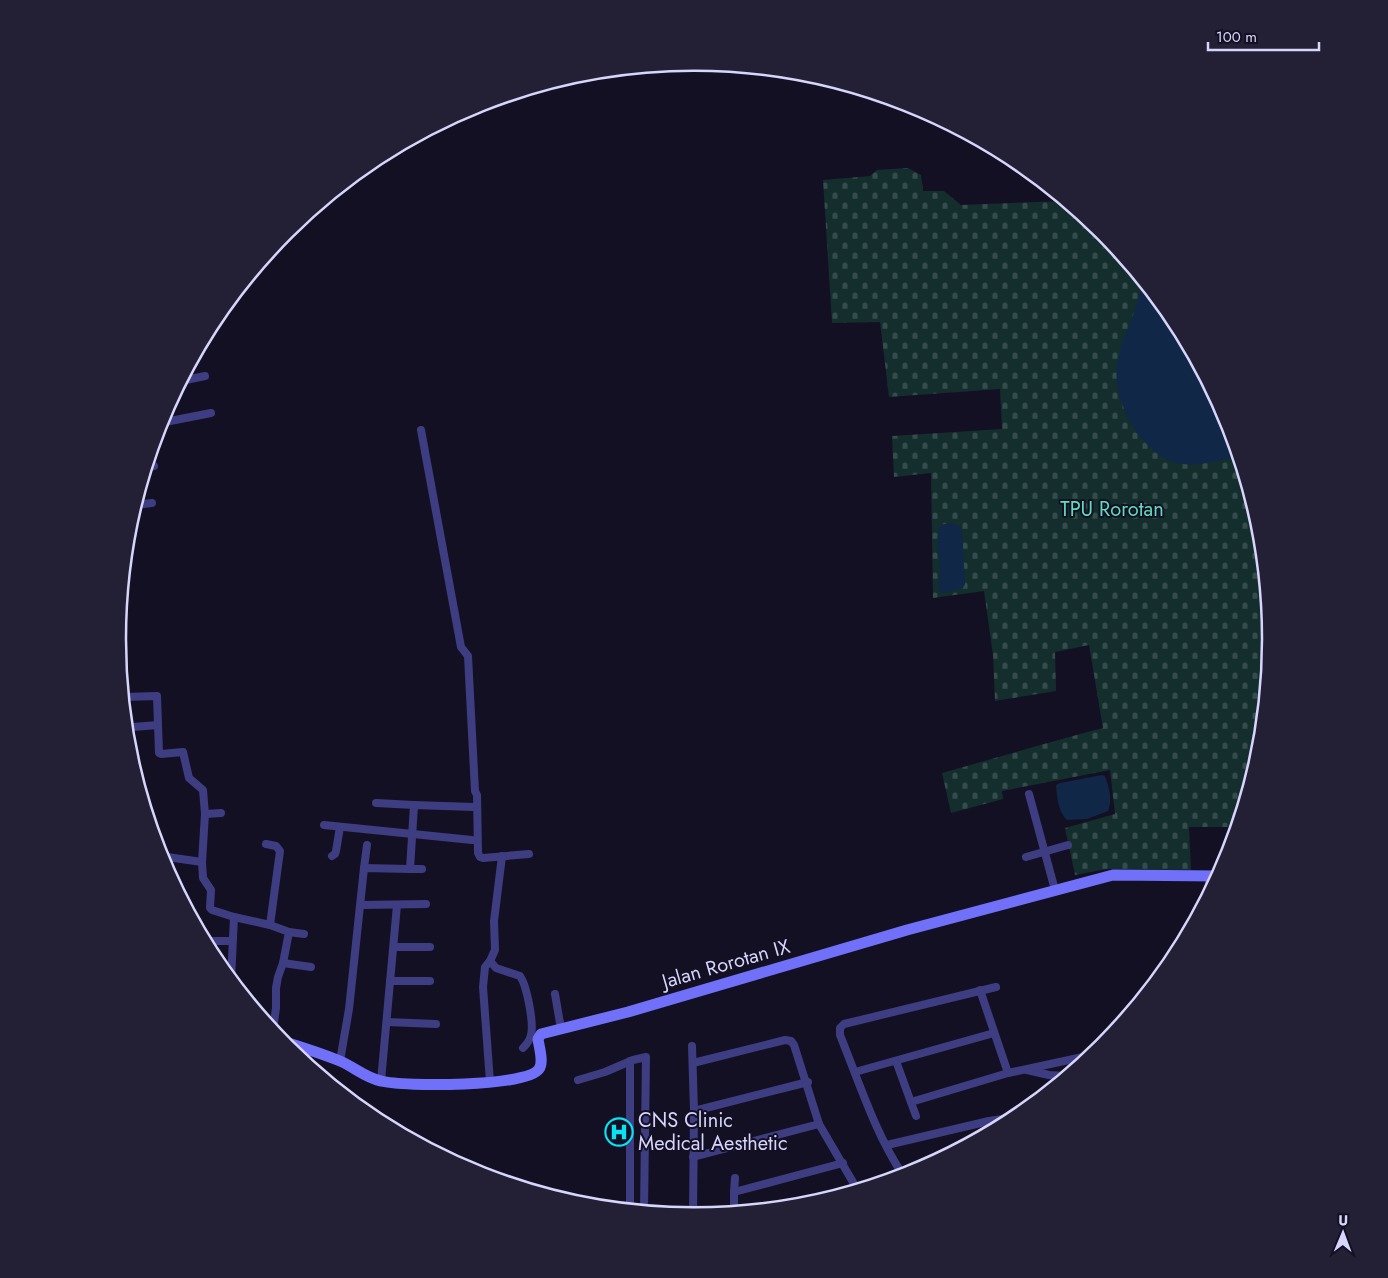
<svg xmlns="http://www.w3.org/2000/svg" width="1388" height="1278" viewBox="0 0 1388 1278" font-family="Jost,sans-serif">
<style>
.cemetery{fill:url(#cemetery-stones)}
.water{fill:#102748}
.lines{fill:none;stroke-linecap:round;stroke-linejoin:round}
.street{stroke:#3e3d81;stroke-width:8}
.secondary{stroke:#7070f9;stroke-width:11}
.labels{text-anchor:middle;dominant-baseline:central;stroke-width:4;stroke-linejoin:round;paint-order:stroke}
.park-label{font-size:20px;fill:#63dbba;stroke:#131024}
.street-label{font-size:20px;fill:#d8d5fd;stroke:#131024}
.poi-label{font-size:20px;fill:#d8d5fd;stroke:#131024;text-anchor:start}
.rim{fill:none;stroke:#d8d5fd;stroke-width:2.5}
</style>
<defs>
<pattern id="cemetery-stones" width="16" height="16" patternUnits="userSpaceOnUse" patternTransform="scale(1.25)"><rect width="16" height="16" fill="#132e2d"/><path d="M2 7V4a2 2 0 0 1 4 0v3zM10 15v-3a2 2 0 0 1 4 0v3z" fill="#354b4c"/></pattern>
</defs>
<rect width="100%" height="100%" fill="#131024"/>
<path class="cemetery" d="M908,168L921,175L923,191H944L961,205L1064,201L1102,232L1173,319L1227,419L1259,527L1270,639L1259,752L1237,827H1189L1191,870L1107,869L1075,875L1065,828L1115,814L1110,770L1002,791L1003,799L951,813L942,773C996,758 1049,742 1103,728L1089,645L1055,652L1056,691L995,701L993,655L984,591L933,598L931,473L894,477L892,436L1002,429L1000,389L889,397L880,322L832,323L823,180L870,176L877,170Z"/>
<g class="water">
<path d="M1142,281L1174,319L1227,419L1238,455L1234,457C1217,461 1200,466 1182,464C1143,459 1109,398 1118,360C1123,333 1139,309 1142,281Z"/>
<path d="M948,523L960,526L962,530L965,584L963,588L942,593L939,590C938,583 940,576 940,569C940,555 934,538 941,525Z"/>
<path d="M1102,775L1105,776C1109,788 1113,799 1108,811L1087,819L1067,820C1058,812 1057,797 1056,785L1060,783Z"/>
</g>
<g class="lines">
<g class="street">
<path d="M181,381L205,376"/>
<path d="M160,423L211,413"/>
<path d="M421,430L461,647L468,656L475,791L477,795L478,853L480,857L483,858L529,854"/>
<path d="M146,468L154,466"/>
<path d="M135,505L152,503"/>
<path d="M124,697L157,696L159,753L161,754L183,752L189,778L203,790L205,814L202,862L203,878L211,890L210,908L212,910L234,917L231,980"/>
<path d="M133,727L158,725"/>
<path d="M1029,794L1055,890"/>
<path d="M376,803L414,805"/>
<path d="M205,814L221,813"/>
<path d="M324,825L472,840"/>
<path d="M266,844L276,846L280,851L270,925"/>
<path d="M160,856L202,862"/>
<path d="M332,856L335,854L336,851L340,827"/>
<path d="M502,856L494,921L495,950L490,961L496,968L520,976C527,986 534,1023 531,1035C530,1040 527,1044 523,1048"/>
<path d="M1026,857L1068,845"/>
<path d="M364,868L367,845"/>
<path d="M410,869H422"/>
<path d="M1207,896L1210,876"/>
<path d="M361,905L426,904"/>
<path d="M234,917L270,925L289,932L283,963L278,977L276,988V1008L273,1030"/>
<path d="M289,932L304,934"/>
<path d="M205,941H232"/>
<path d="M394,947H430"/>
<path d="M490,961L485,967L483,987L490,1082"/>
<path d="M283,963L311,967"/>
<path d="M390,981H430"/>
<path d="M980,990L1008,1073"/>
<path d="M555,994L561,1029"/>
<path d="M387,1022L436,1024"/>
<path d="M692,1046L694,1111L693,1215"/>
<path d="M340,1061L349,1009L364,868L410,869L414,805L474,807"/>
<path d="M630,1061V1209"/>
<path d="M896,1061L916,1116"/>
<path d="M693,1063L785,1040L791,1041L794,1045L819,1124L857,1189"/>
<path d="M1027,1070L1049,1075L1066,1076"/>
<path d="M855,1072L994,1033"/>
<path d="M578,1080L605,1072L633,1060L646,1057L644,1211"/>
<path d="M381,1081L397,905"/>
<path d="M911,1102L1008,1073L1092,1055"/>
<path d="M694,1111L808,1082"/>
<path d="M887,1145L989,1121L1016,1117"/>
<path d="M693,1157L819,1124"/>
<path d="M903,1175C875,1133 859,1082 840,1035V1028L844,1024L996,987"/>
<path d="M734,1192L735,1178"/>
<path d="M734,1212V1192L843,1163"/>
</g>
<path class="secondary" d="M282,1041C301,1047 321,1053 340,1061C354,1067 366,1078 381,1081C404,1087 527,1087 539,1069C544,1062 539,1047 538,1039L541,1034L628,1012L907,930L1113,875L1218,876"/>
</g>
<defs>
<g id="hospital-ring" transform="scale(1.4375)"><circle r="9.5" fill="#131024" stroke="#0ae2f4" stroke-width="1.5"/><path d="M-5-5h3v3.5h4V-5h3V5h-3V1.5h-4V5h-3Z" fill="#0ae2f4"/></g>
</defs>
<g fill-rule="evenodd">
<use href="#hospital-ring" x="619" y="1132"/>
</g>
<g class="labels">
<g class="park-label">
<text x="1112" y="509">TPU Rorotan</text>
</g>
<g class="street-label">
<text transform="translate(726 964) rotate(-16)">Jalan Rorotan IX</text>
</g>
<g class="poi-label">
<text x="638" y="1120">CNS Clinic<tspan x="638" dy="23">Medical Aesthetic</tspan></text>
</g>
</g>
<path d="M0 0H1388V1278H0ZM126 639a568 568 0 1 1 1136 0a568 568 0 1 1-1136 0Z" fill="#232035" fill-rule="evenodd"/>
<path class="rim" d="M126 639a568 568 0 1 1 1136 0a568 568 0 1 1-1136 0Z"/>
<g transform="translate(1343 1233) rotate(1)" stroke="#131024" stroke-width="4" paint-order="stroke">
<path d="M0-4L9 19L0 12L-9 19Z" fill="#d8d5fd"/>
<text y="-8" font-size="14" font-weight="bold" text-anchor="middle" fill="#d8d5fd">U</text>
</g>
<path d="M1208 42v8h111v-8" fill="none" stroke="#d8d5fd" stroke-width="2.5"/>
<text x="1216" y="42" font-size="15" fill="#d8d5fd" stroke="#131024" stroke-width="4" paint-order="stroke">100 m</text>
</svg>
